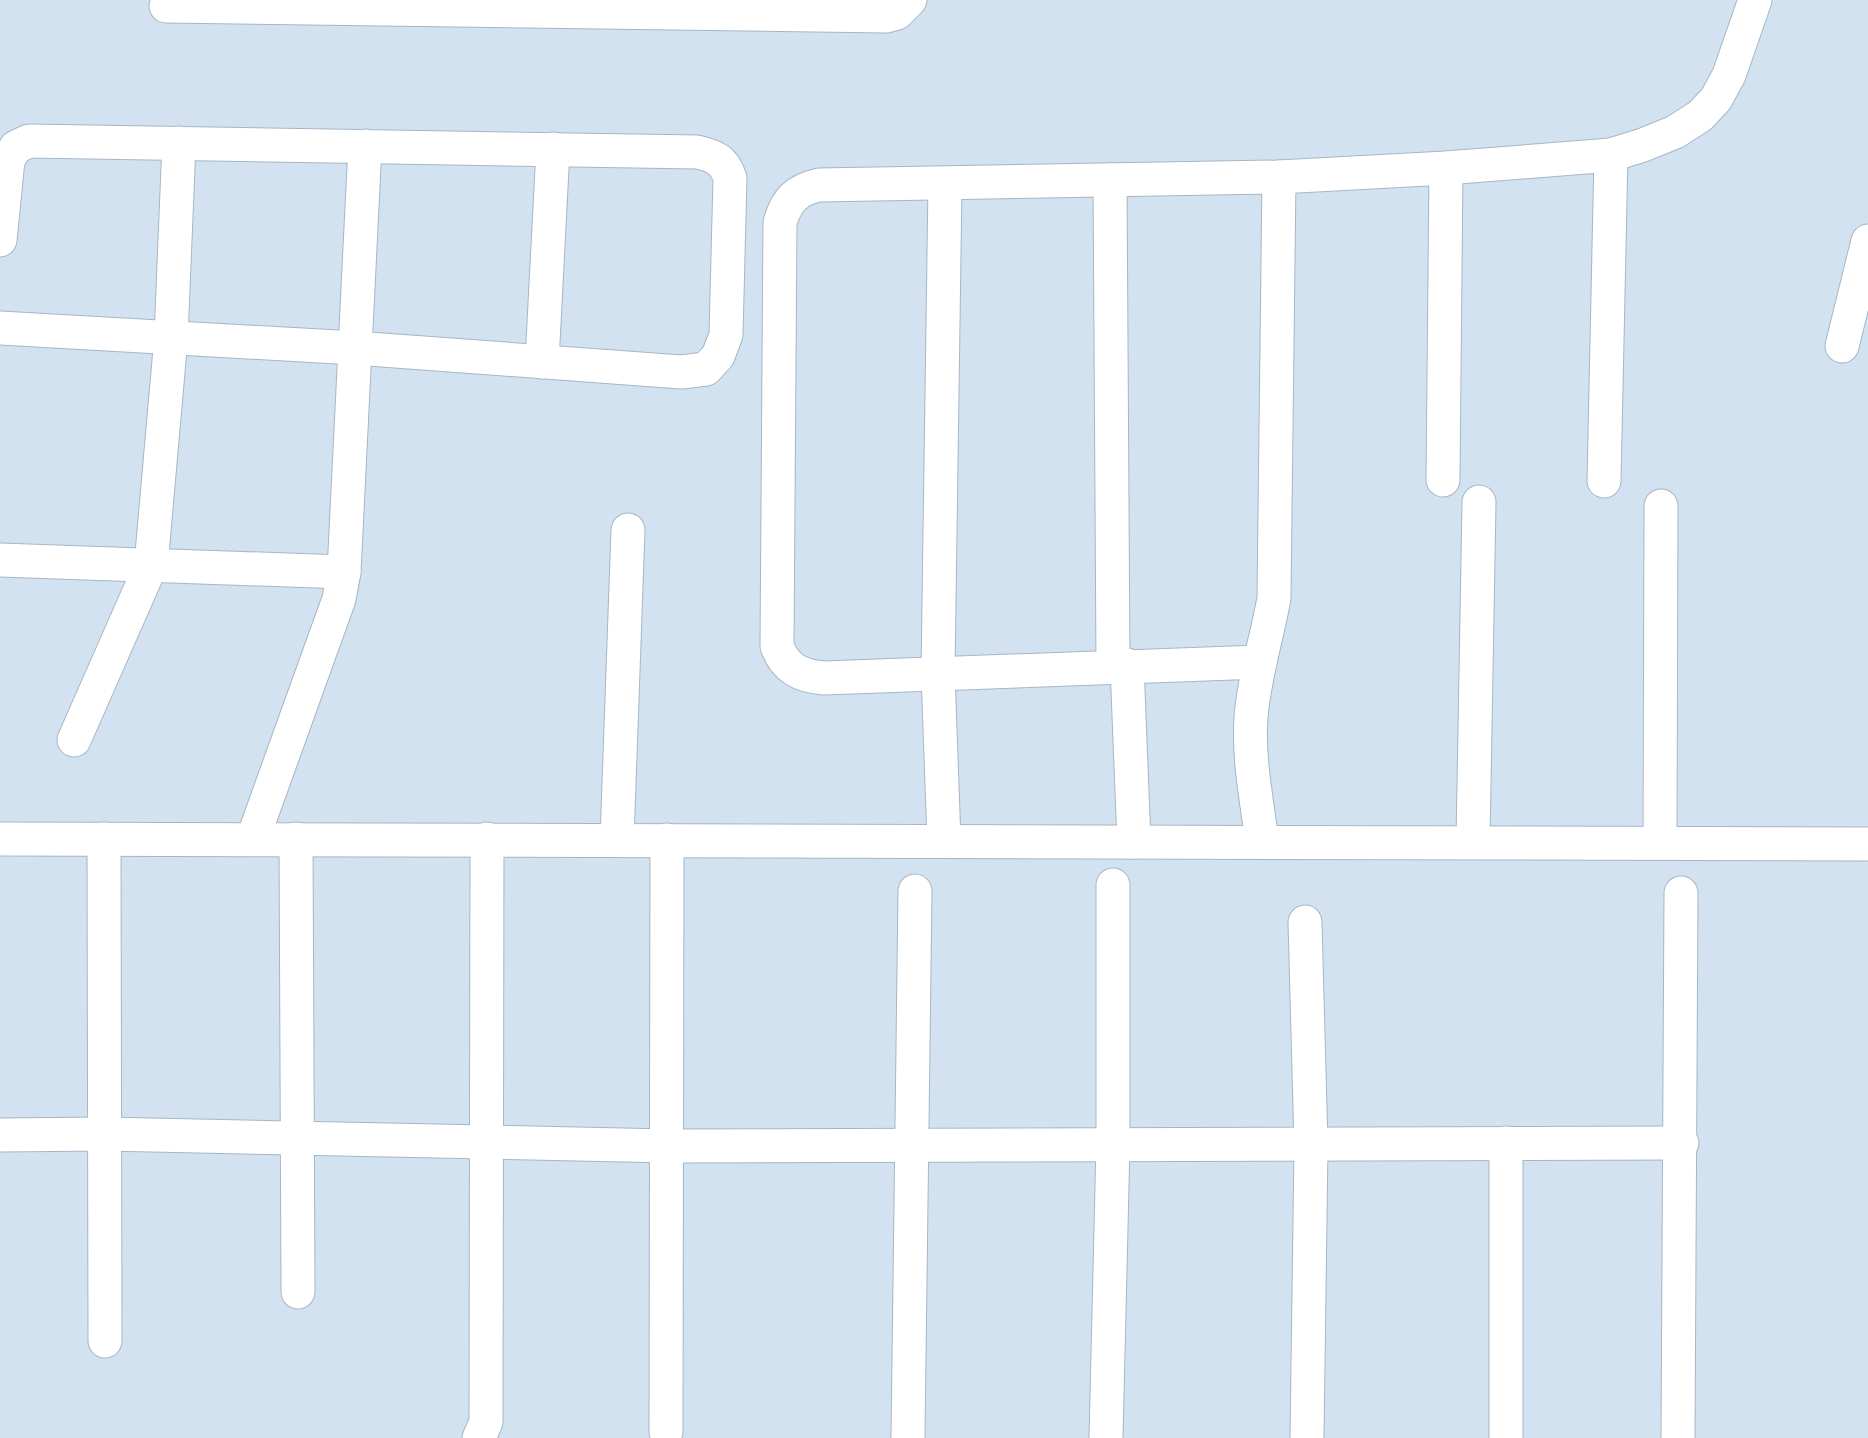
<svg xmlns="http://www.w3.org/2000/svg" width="1868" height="1438" viewBox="0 0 1868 1438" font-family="Cabin,sans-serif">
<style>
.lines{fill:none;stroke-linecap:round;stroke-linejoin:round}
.street-casing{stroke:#a7b6c4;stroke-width:35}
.street{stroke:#fff;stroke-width:33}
</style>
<rect width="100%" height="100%" fill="#d2e2f1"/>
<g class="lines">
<g class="street-casing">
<g id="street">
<path d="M166,6L886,16L897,13L910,0"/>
<path d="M1110,180L1113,665"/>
<path d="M0,240L8,160L16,147L29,141L697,152C715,156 724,160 730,178L726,335L718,356L706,369L681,372L355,348L0,328"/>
<path d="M1842,346L1868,241"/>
<path d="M542,362L553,149"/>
<path d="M1443,480L1446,168"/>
<path d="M1604,481L1611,155"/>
<path d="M0,560L344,572"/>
<path d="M1260,662L824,678C801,676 785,669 777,646L780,222C787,200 796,190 819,185L1279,177L1446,168L1611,155L1643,145L1675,132L1700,116L1716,99L1729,75L1755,0"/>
<path d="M1127,665L1134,842"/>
<path d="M74,740L151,565L171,338L179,143"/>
<path d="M253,838L339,599L344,572L365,146"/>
<path d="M0,839L1868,844"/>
<path d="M104,839L105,1341"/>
<path d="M296,839L298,1292"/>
<path d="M617,840L628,530"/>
<path d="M944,841L938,673L945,184"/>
<path d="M1473,841L1479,502"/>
<path d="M1262,842C1257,801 1248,759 1251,717C1254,677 1267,638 1274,598L1279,177"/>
<path d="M1660,842L1661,506"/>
<path d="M1305,922L1311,1146L1307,1438"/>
<path d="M0,1135L105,1134L669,1146L1682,1143"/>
<path d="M1506,1143V1438"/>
<path d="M666,1432L667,840"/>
<path d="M908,1437L915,891"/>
<path d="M479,1438L486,1422L487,839"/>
<path d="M1106,1438L1113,1144V885"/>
<path d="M1678,1438L1681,893"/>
</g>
</g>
<use href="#street" class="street"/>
</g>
</svg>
